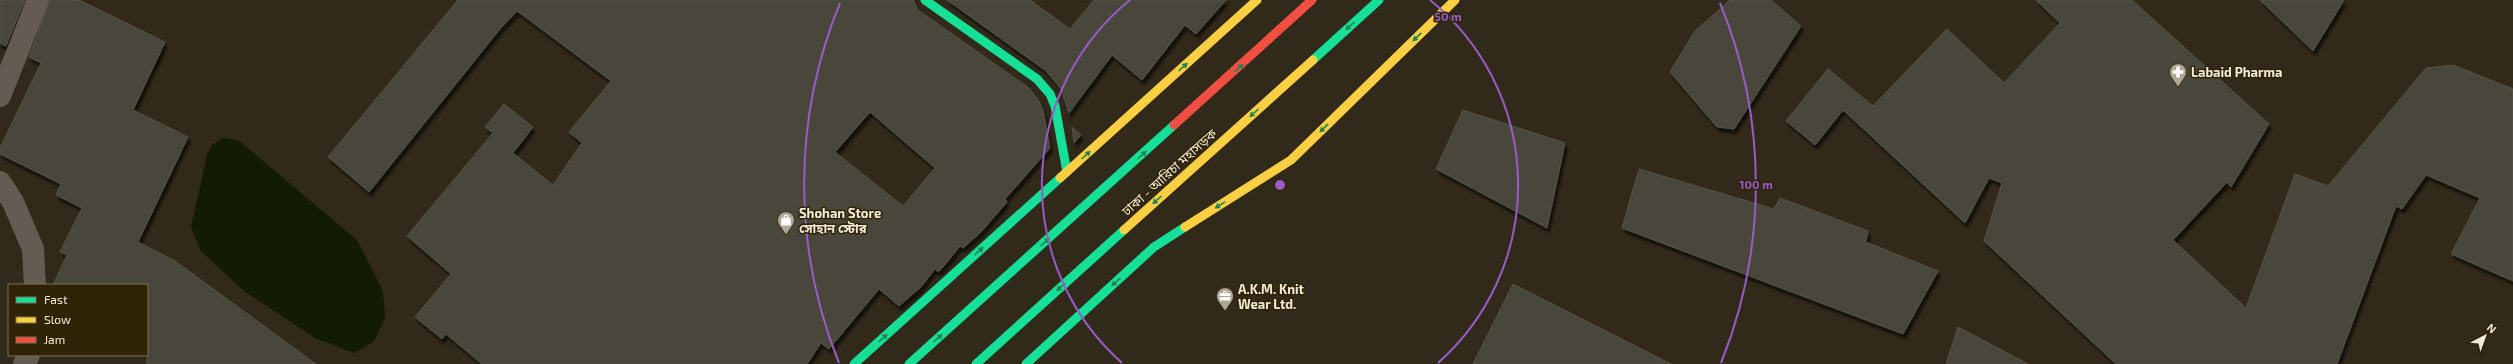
<svg xmlns="http://www.w3.org/2000/svg" width="2513" height="364" viewBox="0 0 2513 364" font-family="'Exo 2','Noto Sans Bengali',sans-serif">
<style>
.water{fill:#121b04}
.building{fill:#4a473a;stroke:#555245;fill-rule:evenodd;filter:url(#shadow)}
.lines{fill:none;stroke-linecap:round;stroke-linejoin:round}
.street{stroke:#645c52;stroke-width:22}
.fast{stroke:#16e098;stroke-width:9}
.slow{stroke:#ffcf43;stroke-width:9}
.jam{stroke:#f24e42;stroke-width:9}
.oneway{fill:#238250}
.ring{fill:none;stroke:#985cc6;stroke-width:2}
.labels{text-anchor:middle;dominant-baseline:central;stroke-width:3;stroke-linejoin:round;paint-order:stroke}
.poi-label{font-size:13px;font-weight:bold;fill:#f1ead9;stroke:#302407;text-anchor:start}
.street-label{font-size:13px;fill:#f1ead9;stroke:#302407}
.centre{fill:#985cc6;stroke:#302407;stroke-width:2}
.ring-label{font-size:12px;text-anchor:middle;font-weight:bold;fill:#985cc6;stroke:#302407;stroke-width:3;stroke-linejoin:round;paint-order:stroke}
</style>
<defs>
<filter id="shadow"><feDropShadow dx="2.5" dy="4.5" stdDeviation="1" flood-color="#0009"/></filter>
</defs>
<rect width="100%" height="100%" fill="#312a1b"/>
<path class="water" d="M224,138L238,140L357,240L383,291L385,318L374,341L354,353L315,338L244,291L201,251L191,227L207,155L212,145Z"/>
<g class="building">
<path d="M0,0H25L6,46L0,43Z"/>
<path d="M50,0H79L165,42L133,110L188,137L138,242L175,261L316,364H147V285H53L67,255L60,252L82,208L56,195L61,184L0,154V148L41,63L29,57Z"/>
<path d="M458,0H913L918,10L1029,88L1039,101L1043,110L1050,148L1005,199L1007,202L981,232L963,248L960,246L943,267L938,272L935,269L921,287L899,306L879,289L829,349L821,343L807,364H482L446,334L442,339L415,317L451,274L407,236L493,133L485,127L504,104L533,127L513,153L553,185L582,143L569,132L611,81L517,11L500,29L369,192L328,157ZM870,112L935,168L903,206L835,152Z"/>
<path d="M947,0H1030L1070,29L1094,0H1226L1196,34L1185,25L1142,80L1112,55L1069,113L1061,89L1046,71Z"/>
<path d="M1730,0H1771L1801,26L1734,129L1717,127L1670,72L1695,31Z"/>
<path d="M2036,0H2132L2269,124L2231,187L2227,182L2173,240L2246,308L2295,174L2328,186L2426,68L2453,65L2513,89V281L2451,254L2480,198L2426,175L2402,209L2396,206L2337,364H2116L1984,241L2002,183L1989,178L1965,223L1843,110L1815,145L1786,121L1828,69L1873,106L1947,29L2004,83L2060,23Z"/>
<path d="M2260,0H2344L2313,51Z"/>
<path d="M1463,110L1565,143L1547,228L1436,169Z"/>
<path d="M1072,127L1081,135L1074,143Z"/>
<path d="M1639,169L1774,209L1780,198L1868,231L1866,242L1938,271L1903,334L1622,228Z"/>
<path d="M1513,284L1671,364H1473Z"/>
<path d="M1958,327L2028,364H1946Z"/>
</g>
<g class="lines">
<g class="street">
<path d="M0,96L38,0"/>
<path d="M0,182L13,202L33,249L35,285"/>
<path d="M24,364L29,355"/>
</g>
<g class="fast">
<path d="M925,0L1037,79L1050,94L1055,106L1067,172"/>
<path d="M1313,60L1379,0"/>
<path d="M854,364L1060,178"/>
<path d="M909,364L1174,125"/>
<path d="M976,364L1124,230"/>
<path d="M1026,364L1154,247L1185,227"/>
</g>
<g class="slow">
<path d="M1060,178L1257,0"/>
<path d="M1185,227L1291,160L1455,0"/>
<path d="M1124,230L1313,60"/>
</g>
<path class="jam" d="M1174,125L1312,0"/>
</g>
<defs><path id="oneway-solid" d="M-6-.8H1V-3.2L6.5 0L1 3.2V.8H-6Z"/></defs>
<g class="oneway">
<use href="#oneway-solid" transform="translate(1350 26) rotate(138)"/>
<use href="#oneway-solid" transform="translate(1417 37) rotate(136)"/>
<use href="#oneway-solid" transform="translate(1183 67) rotate(-42)"/>
<use href="#oneway-solid" transform="translate(1239 68) rotate(-42)"/>
<use href="#oneway-solid" transform="translate(1254 113) rotate(138)"/>
<use href="#oneway-solid" transform="translate(1324 128) rotate(136)"/>
<use href="#oneway-solid" transform="translate(1086 155) rotate(-42)"/>
<use href="#oneway-solid" transform="translate(1142 155) rotate(-42)"/>
<use href="#oneway-solid" transform="translate(1157 200) rotate(138)"/>
<use href="#oneway-solid" transform="translate(1220 205) rotate(148)"/>
<use href="#oneway-solid" transform="translate(1045 242) rotate(-42)"/>
<use href="#oneway-solid" transform="translate(979 251) rotate(-42)"/>
<use href="#oneway-solid" transform="translate(1116 282) rotate(138)"/>
<use href="#oneway-solid" transform="translate(1061 287) rotate(138)"/>
<use href="#oneway-solid" transform="translate(883 338) rotate(-42)"/>
<use href="#oneway-solid" transform="translate(938 338) rotate(-42)"/>
</g>
<g class="ring">
<path d="M1122 363A238 238 0 0 1 1130 0M1430 0A238 238 0 0 1 1438 363"/>
<path d="M839 363A476 476 0 0 1 840 3M1720 3A476 476 0 0 1 1721 363"/>
</g>
<defs>
<g id="pharmacy-pin" transform="scale(0.9)"><path d="M0 17L-7.5 6A9.5 9.5 0 1 1 7.5 6Z" fill="#aea796" stroke="#302407"/><path d="M-2-6h4v4h4v4h-4v4h-4v-4h-4v-4h4Z" fill="#fff"/></g>
<g id="shop-pin" transform="scale(0.9)"><path d="M0 17L-7.5 6A9.5 9.5 0 1 1 7.5 6Z" fill="#aea796" stroke="#302407"/><path d="M-5-2.5h2.3a2.7 3.5 0 0 1 5.4 0H5L5.5 6h-11ZM-1.5-2.5h3a1.5 2.3 0 0 0-3 0Z" fill="#fff"/></g>
<g id="office-pin" transform="scale(0.9)"><path d="M0 17L-7.5 6A9.5 9.5 0 1 1 7.5 6Z" fill="#aea796" stroke="#302407"/><path d="M-6-3h4V-5.5h4V-3h4V5H-6ZM-1-4.5V-3h2v-1.5ZM-6 0V1H6V0Z" fill="#fff"/></g>
</defs>
<g fill-rule="evenodd">
<use href="#pharmacy-pin" x="2178" y="72"/>
<use href="#shop-pin" x="786" y="220"/>
<use href="#office-pin" x="1225" y="296"/>
</g>
<g class="labels">
<g class="poi-label">
<text x="2191" y="72">Labaid Pharma</text>
<text x="799" y="213">Shohan Store<tspan x="799" dy="15">সোহান স্টোর</tspan></text>
<text x="1238" y="289">A.K.M. Knit<tspan x="1238" dy="15">Wear Ltd.</tspan></text>
</g>
<g class="street-label">
<text transform="translate(1169 172) rotate(-42)">ঢাকা - আরিচা মহাসড়ক</text>
</g>
</g>
<circle cx="1280" cy="185" r="6" class="centre"/>
<g class="ring-label">
<text x="1448" y="21">50 m</text>
<text x="1756" y="189">100 m</text>
</g>
<rect x="8" y="284" width="140" height="72" fill="#302407" stroke="#7d735b"/>
<rect x="16" y="297" width="20" height="6" fill="#16e098" stroke="#7d735b"/>
<text x="44" y="304" font-size="12" fill="#f1ead9">Fast</text>
<rect x="16" y="317" width="20" height="6" fill="#ffcf43" stroke="#7d735b"/>
<text x="44" y="324" font-size="12" fill="#f1ead9">Slow</text>
<rect x="16" y="337" width="20" height="6" fill="#f24e42" stroke="#7d735b"/>
<text x="44" y="344" font-size="12" fill="#f1ead9">Jam</text>
<g transform="translate(2485 336) rotate(41)" stroke="#302407" stroke-width="3" paint-order="stroke">
<path d="M0-3L7 15L0 10L-7 15Z" fill="#f1ead9"/>
<text y="-6" font-size="11" font-weight="bold" text-anchor="middle" fill="#f1ead9">N</text>
</g>
</svg>
